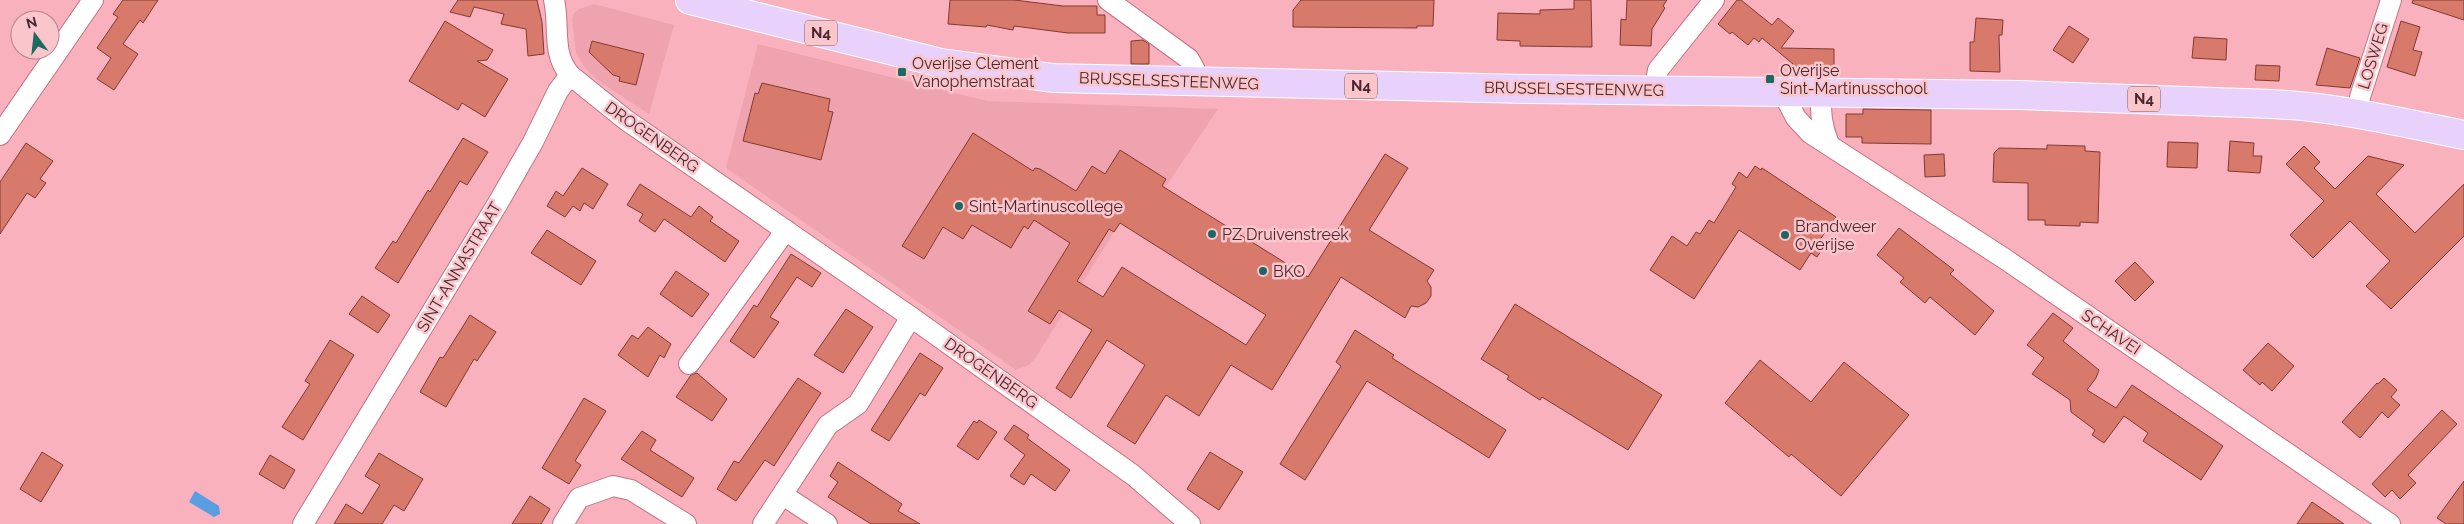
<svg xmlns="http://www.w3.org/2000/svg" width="2464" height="524" viewBox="0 0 2464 524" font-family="Raleway,sans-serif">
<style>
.built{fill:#eea3af}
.water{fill:#599ee0}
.building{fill:#d7796b;stroke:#833930;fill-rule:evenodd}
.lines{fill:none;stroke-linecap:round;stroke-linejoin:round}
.minor-casing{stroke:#c47180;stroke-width:22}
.primary-casing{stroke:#fff;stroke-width:30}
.minor{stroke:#fff;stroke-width:20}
.primary{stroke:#e8d2fb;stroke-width:28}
.poi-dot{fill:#1c6863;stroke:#fbc5cc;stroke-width:2}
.labels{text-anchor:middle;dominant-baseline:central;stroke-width:5;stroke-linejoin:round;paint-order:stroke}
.shield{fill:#fbc5cc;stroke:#7f565d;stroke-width:1}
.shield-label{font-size:15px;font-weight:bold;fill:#4a272e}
.street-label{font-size:16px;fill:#4a272e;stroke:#fbc5cc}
.poi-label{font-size:16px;fill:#4a272e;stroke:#fbc5cc;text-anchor:start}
</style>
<rect width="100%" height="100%" fill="#f9b2bd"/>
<g class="built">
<path d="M594,4L674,25L649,114L600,82L586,69L576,54L572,19L574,13L579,9Z"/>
<path d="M758,44L987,101L1218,109L1156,201L1129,208L1036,357L1029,365L1016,370L726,168Z"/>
</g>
<path class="water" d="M195,491L219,506L220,514L214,517L189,502Z"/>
<g class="building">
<path d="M123,0H158L143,23L140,20L123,44L138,54L114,90L97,79L111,58L97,48L118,17L113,14Z"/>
<path d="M458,0H537L542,22L544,54L528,56L526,29L501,24L504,14L474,7L470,17L450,12Z"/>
<path d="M950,0H1014L1063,6H1097V15H1105V33H1068L1014,26L1013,30L987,25L986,27L948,24Z"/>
<path d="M1301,0H1434L1433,26H1417V28L1293,27V10Z"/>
<path d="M1574,0H1591L1592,47L1520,46V41L1497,40L1498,13L1540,14V10L1574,9Z"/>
<path d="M1627,0H1667L1663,6L1665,8L1652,29L1651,46L1620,45L1621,19L1626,20Z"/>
<path d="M1737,0H1741L1772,25L1778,18L1794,31L1781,48L1834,49V74H1793V64L1762,38L1759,42L1754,38L1748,45L1732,32L1730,34L1718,24Z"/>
<path d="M2413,0H2464V20L2412,3Z"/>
<path d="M1976,18L2003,20L2002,35H1999L2000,72L1970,71V42H1974Z"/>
<path d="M445,21L493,50L487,60L477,61L508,79L485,117L462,103L458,110L409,81Z"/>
<path d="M2401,21L2420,27L2413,50L2422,52L2415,76L2387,67Z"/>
<path d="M2069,26L2089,39L2073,63L2053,50Z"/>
<path d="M2194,37L2227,39L2226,60L2192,58Z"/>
<path d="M1143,40L1149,44V64H1131V41Z"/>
<path d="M592,41L644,54L636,85L619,81L620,77L613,75L589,52Z"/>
<path d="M2327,48L2360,58L2350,88L2316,85Z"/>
<path d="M2256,65L2280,66L2279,81L2255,80Z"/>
<path d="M762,83L830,99L828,111L833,112L821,160L743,141L755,93L758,94Z"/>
<path d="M1863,109L1931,110V144L1862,143V137H1846V114H1863Z"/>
<path d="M973,133L1033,171L1035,168L1040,169L1076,191L1092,166L1105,174L1120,150L1166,179L1162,186L1308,277L1385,154L1408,168L1369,230L1434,270L1427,281L1431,287V296L1426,303L1418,307L1411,306L1405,318L1341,277L1272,390L1231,365L1199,416L1166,395L1135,444L1107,426L1145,365L1107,340L1071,398L1056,388L1092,330L1059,310L1050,324L1028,311L1070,243L1034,220L1028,229L1024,226L1011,248L972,225L963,239L943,227L924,259L902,246ZM1120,223L1266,315L1246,345L1122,267L1103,297L1077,281L1109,229L1114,232Z"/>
<path d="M463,138L488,152L467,185L460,181L398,283L375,268L393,241L396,243L428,190L430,192Z"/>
<path d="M2230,141L2254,143L2253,156H2262L2260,173L2228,171Z"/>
<path d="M2168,142L2198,143L2197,168L2167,167Z"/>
<path d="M26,143L53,161L40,179L46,183L35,198L27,193L0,234V182Z"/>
<path d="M2047,145L2085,146V151L2100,152L2098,223L2080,222V226L2045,225V220H2028V183L1993,182L1994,153L1999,148L2047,149Z"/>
<path d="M2304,146L2320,162L2314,168L2335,189L2368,156L2404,165L2376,194L2415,233L2464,184V236L2391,309L2366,286L2390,261L2350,221L2313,258L2290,235L2324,201L2286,164Z"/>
<path d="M1944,154L1945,176L1925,177L1924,155Z"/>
<path d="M1755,166L1761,170L1762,168L1836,217L1819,241L1825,245L1817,257L1811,253L1800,270L1739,230L1694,299L1650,270L1672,236L1687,246L1696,232L1700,234L1709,220L1714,223L1736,187L1732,184L1739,172L1747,178Z"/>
<path d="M582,168L608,184L593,209L584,203L580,211L573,206L565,217L547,206L556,191L563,196Z"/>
<path d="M640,184L691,217L699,206L713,217L710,221L739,241L725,262L664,219L655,232L639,221L643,214L627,205Z"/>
<path d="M1899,228L1954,270L1950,274L1994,311L1975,335L1930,297L1925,303L1900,282L1904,278L1877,255Z"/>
<path d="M547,230L596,261L581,285L531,253Z"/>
<path d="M791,254L821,273L812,287L797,277L770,317L779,322L754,358L730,341L754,305L757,307Z"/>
<path d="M2135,262L2154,282L2135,301L2115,281Z"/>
<path d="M676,271L709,294L692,317L660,294Z"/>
<path d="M362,296L390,315L378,333L349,314Z"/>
<path d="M1515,304L1662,395L1628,450L1542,397L1540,400L1507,379L1509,376L1481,359Z"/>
<path d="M846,309L873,327L843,373L814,355Z"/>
<path d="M2053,313L2073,328L2063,341L2099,370L2096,378L2087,390L2116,408L2132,385L2223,446L2201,480L2143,441L2148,433L2124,416L2104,443L2092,435L2095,430L2071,412L2070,400L2032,374L2044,358L2027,345Z"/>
<path d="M470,315L496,332L477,361L474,359L446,407L420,392L440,357L443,358Z"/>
<path d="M648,327L671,344L664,358L660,355L648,377L618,355L632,335L638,339Z"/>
<path d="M1355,330L1394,355L1392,358L1506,430L1489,458L1367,381L1305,480L1280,464L1341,366L1336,362Z"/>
<path d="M330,340L354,355L303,440L282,427L310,384L305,381Z"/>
<path d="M2268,343L2294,366L2272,391L2262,382L2260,385L2243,370Z"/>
<path d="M920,353L943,368L925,396L920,393L889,441L871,430Z"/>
<path d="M1760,360L1811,402L1844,362L1909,415L1841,496L1791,454L1789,457L1725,403Z"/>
<path d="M697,373L727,399L712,421L676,397L691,375Z"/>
<path d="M798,378L821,393L774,466L765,460L736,501L717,489L734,461L739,463Z"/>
<path d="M2384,378L2397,390L2391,397L2400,405L2388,418L2382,412L2360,438L2342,422L2377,383L2378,384Z"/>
<path d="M584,398L606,411L575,461L581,465L569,484L542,468Z"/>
<path d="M2442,410L2457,424L2408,475L2416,483L2400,499L2392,490L2385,497L2372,484Z"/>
<path d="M979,420L997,432L978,460L957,446L974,421L977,423Z"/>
<path d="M1014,425L1029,435L1027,438L1070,470L1055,491L1031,474L1024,485L1010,476L1025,455L1004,439Z"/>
<path d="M642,431L656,440L650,450L694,478L682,497L621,459Z"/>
<path d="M42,452L63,465L41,502L20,489Z"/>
<path d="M1210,452L1243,472L1219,510L1187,489Z"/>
<path d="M379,453L423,479L404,511L394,505L382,524H334L346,504L362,514L380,485L365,476Z"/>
<path d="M270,455L295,470L284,489L259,474Z"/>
<path d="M838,462L902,504L898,511L920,524H871L828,497L838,482L830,476Z"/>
<path d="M2464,481V524H2446L2437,518Z"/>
<path d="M530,496L550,509L541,524H512Z"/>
<path d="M2312,502L2344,524H2297Z"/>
</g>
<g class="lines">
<g class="minor-casing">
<g id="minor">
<path d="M1108,0L1189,59L1195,70L1197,82"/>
<path d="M570,75L626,120L911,317L1133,475L1190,524"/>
<path d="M1654,91L1658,70L1714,0"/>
<path d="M1783,93L1796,118L1810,133L2005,259L2390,524"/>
<path d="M1822,94C1819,112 1822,127 1829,144"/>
<path d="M2357,113L2360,97L2391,0"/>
<path d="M0,135L93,0"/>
<path d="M689,364L786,230"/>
<path d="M783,495L827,524"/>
<path d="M303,524L498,203L533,142L558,91L570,75C551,53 560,25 554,0"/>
<path d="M563,524L579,498L613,486L631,490L686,524"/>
<path d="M763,524L828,425L858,404L911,317"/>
</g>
</g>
<g class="primary-casing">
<path id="primary" d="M690,0L941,63L1053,78L1530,89L2019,95L2272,104C2337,107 2400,122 2464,135"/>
</g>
<use href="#minor" class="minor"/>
<use href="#primary" class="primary"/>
</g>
<g class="poi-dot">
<rect x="897" y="67" width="10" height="10" rx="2.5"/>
<rect x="1765" y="74" width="10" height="10" rx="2.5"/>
<circle cx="959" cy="206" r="5"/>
<circle cx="1212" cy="234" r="5"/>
<circle cx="1785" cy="235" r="5"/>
<circle cx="1263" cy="271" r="5"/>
</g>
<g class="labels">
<g class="shield">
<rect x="805" y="20.5" width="32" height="25" rx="4"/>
<rect x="1345" y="73.5" width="32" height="25" rx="4"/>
<rect x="2128" y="86.5" width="32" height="25" rx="4"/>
</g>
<g class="shield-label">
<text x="821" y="33">N4</text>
<text x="1361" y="86">N4</text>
<text x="2144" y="99">N4</text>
</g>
<g class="street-label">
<text transform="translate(2373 56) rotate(-73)">LOSWEG</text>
<text transform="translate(1169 81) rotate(2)">BRUSSELSESTEENWEG</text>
<text transform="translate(1574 89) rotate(1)">BRUSSELSESTEENWEG</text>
<text transform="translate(652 137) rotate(35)">DROGENBERG</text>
<text transform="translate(459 267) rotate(-59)">SINT-ANNASTRAAT</text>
<text transform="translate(2111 332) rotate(34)">SCHAVEI</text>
<text transform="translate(991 373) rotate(35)">DROGENBERG</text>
</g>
<g class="poi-label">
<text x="912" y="63">Overijse Clement<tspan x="912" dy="18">Vanophemstraat</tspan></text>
<text x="1780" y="70">Overijse<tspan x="1780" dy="18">Sint-Martinusschool</tspan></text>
<text x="969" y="206">Sint-Martinuscollege</text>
<text x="1795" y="226">Brandweer<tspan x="1795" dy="18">Overijse</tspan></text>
<text x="1222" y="234">PZ Druivenstreek</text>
<text x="1273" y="271">BKO</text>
</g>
</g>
<g transform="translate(35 35) rotate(345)"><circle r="24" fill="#fbc5cc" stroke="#b4868d"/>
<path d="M0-4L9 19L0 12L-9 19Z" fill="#1c6863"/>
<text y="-8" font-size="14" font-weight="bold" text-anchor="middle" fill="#4a272e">N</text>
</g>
</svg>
